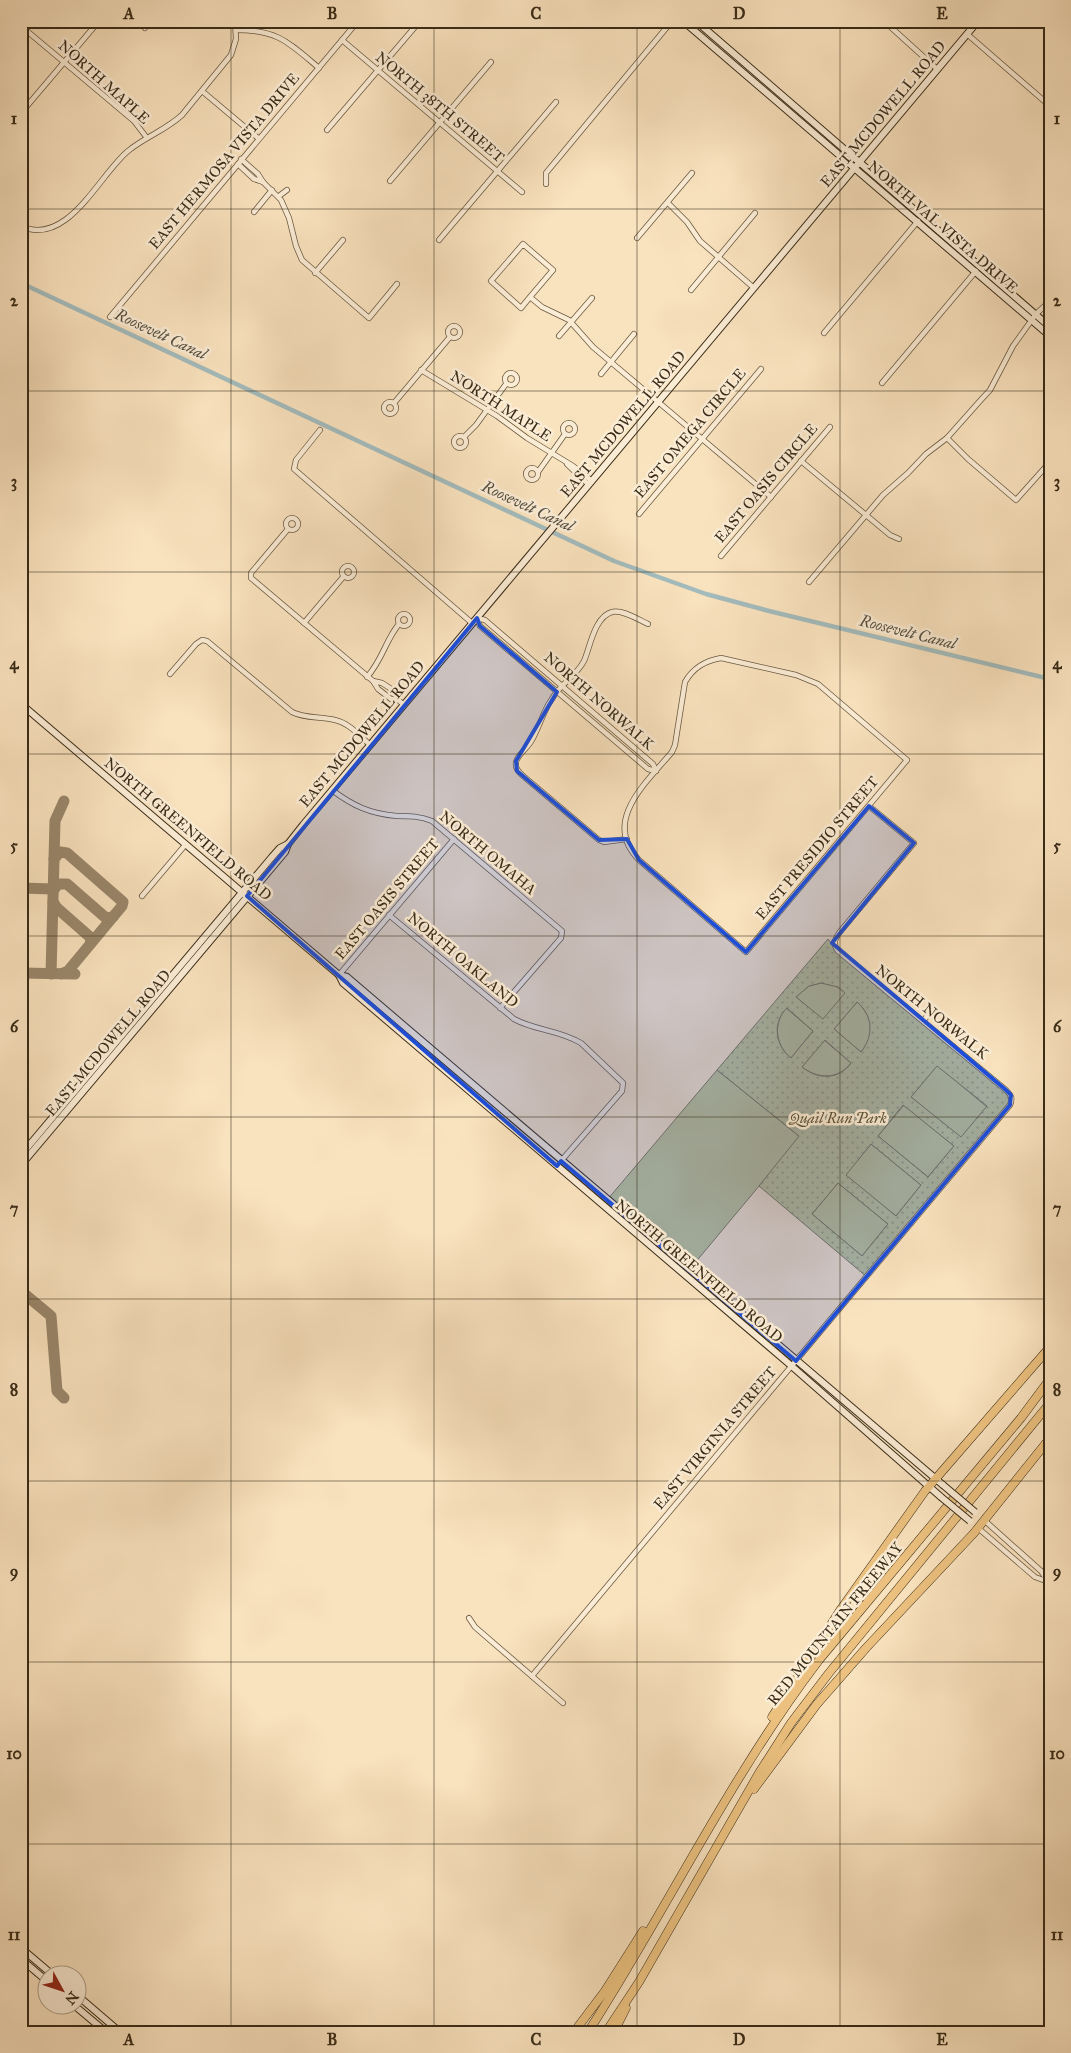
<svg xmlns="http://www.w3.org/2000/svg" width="1071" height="2053" viewBox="0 0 1071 2053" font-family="'IM FELL Great Primer',serif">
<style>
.grass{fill:#c2c28e;stroke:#7e7652}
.park{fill:url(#park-dots);stroke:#7e7652;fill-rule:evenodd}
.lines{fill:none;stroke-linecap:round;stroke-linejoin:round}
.canal{stroke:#a3bbbc;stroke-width:4.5}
.taxiway{stroke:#99866a;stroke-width:11}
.minor-casing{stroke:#695941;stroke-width:6}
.secondary-casing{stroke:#392b17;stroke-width:8}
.motorway-casing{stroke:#392b17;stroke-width:9}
.minor{stroke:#fbecd5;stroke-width:4.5}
.secondary{stroke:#fbecd5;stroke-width:6}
.motorway{stroke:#ecc17f;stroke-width:8}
.secondary-bridge-casing{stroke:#392b17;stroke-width:8;stroke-linecap:butt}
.secondary-bridge{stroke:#fbecd5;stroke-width:6}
.marked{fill:#1d4ed8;fill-opacity:0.2;stroke:#1d4ed8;stroke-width:4;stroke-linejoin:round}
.grid{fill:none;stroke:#392b17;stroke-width:1;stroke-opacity:0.55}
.labels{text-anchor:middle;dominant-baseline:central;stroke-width:5;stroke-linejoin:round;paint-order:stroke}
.street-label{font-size:15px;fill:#392b17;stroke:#fbecd5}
.park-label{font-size:15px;font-style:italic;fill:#5b5135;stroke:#fbecd5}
.water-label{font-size:16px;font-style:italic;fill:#544f40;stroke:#fbecd5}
.neatline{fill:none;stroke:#392b17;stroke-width:2}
.grid-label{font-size:16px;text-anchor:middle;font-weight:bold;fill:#392b17}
</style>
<defs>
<pattern id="park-dots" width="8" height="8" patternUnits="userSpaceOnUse" patternTransform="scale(1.25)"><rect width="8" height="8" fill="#c2c28e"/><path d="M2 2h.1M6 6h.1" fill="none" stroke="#9f9e73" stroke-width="1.8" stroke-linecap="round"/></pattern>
</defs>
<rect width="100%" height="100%" fill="#f9e2be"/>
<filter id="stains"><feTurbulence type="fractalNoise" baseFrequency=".004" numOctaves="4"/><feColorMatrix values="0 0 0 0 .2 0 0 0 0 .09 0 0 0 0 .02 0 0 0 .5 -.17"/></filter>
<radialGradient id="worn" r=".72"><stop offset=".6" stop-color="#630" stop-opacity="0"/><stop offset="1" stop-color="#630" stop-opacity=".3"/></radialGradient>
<g class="grass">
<path d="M821,983L834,985L846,993L823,1020L796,997L809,986Z"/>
<path d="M857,1002C873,1016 875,1036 861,1052L834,1029Z"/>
<path d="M786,1008L813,1031L791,1058C775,1045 773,1024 786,1008Z"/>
<path d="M824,1040L851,1063C838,1080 818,1079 802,1067Z"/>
<path d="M937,1065L987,1107L961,1138L911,1097Z"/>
<path d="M717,1070L800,1137L689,1270L607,1200Z"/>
<path d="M904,1105L954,1146L928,1177L878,1136Z"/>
<path d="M871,1144L921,1185L896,1216L845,1175Z"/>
<path d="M838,1183L888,1224L862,1256L812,1214Z"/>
</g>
<path class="park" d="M828,939L838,951L1006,1090L1012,1100L867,1277L759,1186L799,1136L717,1070ZM821,983L838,987L845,993L823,1019L796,997L809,986ZM857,1002C873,1015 874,1036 861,1052L834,1029ZM787,1008L813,1031L791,1058C775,1046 772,1022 787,1008ZM825,1040L851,1063C839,1080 818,1080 802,1067ZM937,1066L987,1106L961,1137L911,1097ZM903,1105L954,1146L928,1177L878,1136ZM871,1144L921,1185L896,1216L846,1175ZM838,1183L888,1224L862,1256L812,1214Z"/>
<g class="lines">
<path class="canal" d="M21,283L614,561L706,594L769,611L1050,679"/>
<g class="taxiway">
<path d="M54,859L60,852L67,853L123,902L122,906L68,971L61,974"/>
<path d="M21,888L53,889"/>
<path d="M53,891L58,884H67L106,918L113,917"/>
<path d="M53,902L57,908L90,937L91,943"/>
<path d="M21,973L75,974"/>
<path d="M51,974L55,821L64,801"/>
<path d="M21,1291L51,1316L57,1391L64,1398"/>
</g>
<g class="minor-casing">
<g id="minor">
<path d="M139,21L145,28"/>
<path d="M884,21L937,69"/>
<path d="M21,26L134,121L147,138"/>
<path d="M236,30C278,30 288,42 319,68"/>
<path d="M967,34L1050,106"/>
<path d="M342,40L522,192"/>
<path d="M202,91L258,138"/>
<path d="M21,113L99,21"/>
<path d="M327,130L420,21"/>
<path d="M241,159L258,174L263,182L281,200L289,218L296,246L302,260L369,318L397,284"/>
<path d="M238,164L254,179L263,182"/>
<path d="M390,181L491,62"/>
<path d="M546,184V173L672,21"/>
<path d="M279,196L287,190"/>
<path d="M668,203L687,222L700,241L754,288"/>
<path d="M254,212L272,190"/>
<path d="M21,226C67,248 99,175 128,151C145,137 166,130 182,115L231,55L236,39L235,21"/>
<path d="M637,238L692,173"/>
<path d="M439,240L556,102"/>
<path d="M1050,269L1048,272L1050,280"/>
<path d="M315,273L343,240"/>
<path d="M691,290L755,213"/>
<path d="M530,297L553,270L523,244L491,281L521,308L530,297L542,307L569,320L593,347L771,497"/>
<path d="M110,317L358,21"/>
<circle cx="454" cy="332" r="6"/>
<path d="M824,333L918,221"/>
<path d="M559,336L592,298"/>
<path d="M421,370L497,416L527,438L573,466L592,481"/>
<circle cx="511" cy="379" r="6"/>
<path d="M601,374L634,334"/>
<path d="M882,383L976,271"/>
<circle cx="390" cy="408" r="6"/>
<path d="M394,403L450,337"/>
<circle cx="569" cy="429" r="6"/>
<path d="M320,430L296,460L294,469L472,623"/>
<circle cx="460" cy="442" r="6"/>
<path d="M464,437L476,425L506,384"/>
<path d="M947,438L968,459L1016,500L1050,462"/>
<path d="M801,461L890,535L899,539"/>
<path d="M567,464L589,485"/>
<circle cx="532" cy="474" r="6"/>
<path d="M538,472L565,434"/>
<path d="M639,514L761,369"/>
<circle cx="292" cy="524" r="6"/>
<path d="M288,529L251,573V578L373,681"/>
<path d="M721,556L830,427"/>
<circle cx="348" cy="572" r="6"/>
<path d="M809,582L883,495L908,473L926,454L947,438L979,402L990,390L1013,346L1036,314L1050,301"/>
<circle cx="404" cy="620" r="6"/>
<path d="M477,618L480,626L648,769L656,771"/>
<path d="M477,618L485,620L653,764L656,771"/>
<path d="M304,623L344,576"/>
<path d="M721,658L796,675L818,684L907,760L746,952L639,860C601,821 647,782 672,752L675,745L685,682C693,668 704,661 721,658Z"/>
<path d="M170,674L196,644L202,640L207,641L292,712C306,719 320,716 335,720C349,723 360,736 370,745"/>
<path d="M367,677C383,659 385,641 399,624"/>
<path d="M397,699H391L378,689L373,681L382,683L396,692L397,699L404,705"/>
<path d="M332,790C353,806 371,814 397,816C409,816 420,816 432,821L562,931L561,938L500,1008"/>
<path d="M627,839L604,842L599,840L522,775C518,771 515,768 516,762C518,754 528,748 532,740C543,719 544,706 561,687C569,679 579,671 584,661C590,648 594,617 612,612C622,609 639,620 648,624"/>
<path d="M142,896L186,844"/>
<path d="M389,915L514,1019C536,1031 557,1029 581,1043L623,1083L622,1091L561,1161"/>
<path d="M339,975L454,839"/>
<path d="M923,1021L934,1008"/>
<path d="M984,1520L1041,1571L1050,1584"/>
<path d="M978,1528L1035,1577L1046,1581"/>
<path d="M469,1618L475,1627L563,1703"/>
<path d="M532,1676L1010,1105C1013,1098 1011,1095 1006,1090L838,951C833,944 834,941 839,933L914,843L869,806"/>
</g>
</g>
<g class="secondary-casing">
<g id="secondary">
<path d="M683,21L1050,336"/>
<path d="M696,21L1050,327"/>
<path d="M21,704L339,975L347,977L402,1024L943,1485"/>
<path d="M339,975L343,983L787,1362L941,1497"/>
<path d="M21,1155L272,857L280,848L288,844"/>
<path d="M21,1165L285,852L288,844L303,825L978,21"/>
<path d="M21,1948L54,1976"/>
<path d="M21,1959L48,1982"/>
<path d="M78,1996L120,2032"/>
<path d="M75,2006L106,2032"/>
</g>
</g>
<g class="motorway-casing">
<g id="motorway">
<path d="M772,1717L841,1609L925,1491L1050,1347"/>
<path d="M754,1789L817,1704L866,1648L974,1533L1050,1438"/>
<path d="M574,2032L605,1991L643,1931"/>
<path d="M588,2032C667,1909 730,1777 819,1660L1021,1418L1050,1379"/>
<path d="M606,2032L639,1982L759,1773L791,1723L829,1673L1050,1403"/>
<path d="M614,2032L626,2008"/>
</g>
</g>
<use href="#minor" class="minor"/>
<use href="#secondary" class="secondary"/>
<use href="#motorway" class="motorway"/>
<g class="secondary-bridge-casing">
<g id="secondary-bridge">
<path d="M943,1485L975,1512"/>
<path d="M941,1497L970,1521"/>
</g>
</g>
<use href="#secondary-bridge" class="secondary-bridge"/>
</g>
<path class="marked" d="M477,618L480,626L557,692L516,761L517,771L599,840L627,839L639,860L746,952L869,806L914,843L832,943L1006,1090L1011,1095L1010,1105L796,1361L561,1161L557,1166L247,896Z"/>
<path class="grid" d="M231,21V2032M434,21V2032M637,21V2032M840,21V2032M21,209H1050M21,391H1050M21,572H1050M21,754H1050M21,936H1050M21,1117H1050M21,1299H1050M21,1481H1050M21,1662H1050M21,1844H1050"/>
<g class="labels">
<g class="street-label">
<text transform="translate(104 82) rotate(42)">NORTH MAPLE</text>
<text transform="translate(440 107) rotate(40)">NORTH 38TH STREET</text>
<text transform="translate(883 114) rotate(-50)">EAST MCDOWELL ROAD</text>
<text transform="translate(224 161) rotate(-50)">EAST HERMOSA VISTA DRIVE</text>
<text transform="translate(943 227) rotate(41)">NORTH VAL VISTA DRIVE</text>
<text transform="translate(501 406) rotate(33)">NORTH MAPLE</text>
<text transform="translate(623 424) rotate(-50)">EAST MCDOWELL ROAD</text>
<text transform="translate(690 433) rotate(-50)">EAST OMEGA CIRCLE</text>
<text transform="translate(766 483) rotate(-50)">EAST OASIS CIRCLE</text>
<text transform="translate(599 701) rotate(41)">NORTH NORWALK</text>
<text transform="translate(362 734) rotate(-50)">EAST MCDOWELL ROAD</text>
<text transform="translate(188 829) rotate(40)">NORTH GREENFIELD ROAD</text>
<text transform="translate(817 848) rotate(-50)">EAST PRESIDIO STREET</text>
<text transform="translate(488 853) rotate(40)">NORTH OMAHA</text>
<text transform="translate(387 899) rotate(-50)">EAST OASIS STREET</text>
<text transform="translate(463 960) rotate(40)">NORTH OAKLAND</text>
<text transform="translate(932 1012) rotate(39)">NORTH NORWALK</text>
<text transform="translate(108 1043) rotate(-50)">EAST MCDOWELL ROAD</text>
<text transform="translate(699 1271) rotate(40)">NORTH GREENFIELD ROAD</text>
<text transform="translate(715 1438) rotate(-50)">EAST VIRGINIA STREET</text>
<text transform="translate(835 1624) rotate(-51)">RED MOUNTAIN FREEWAY</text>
</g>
<g class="park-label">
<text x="838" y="1118">Quail Run Park</text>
</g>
<g class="water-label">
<text transform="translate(161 334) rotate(25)">Roosevelt Canal</text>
<text transform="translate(528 506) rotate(25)">Roosevelt Canal</text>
<text transform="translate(908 632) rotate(14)">Roosevelt Canal</text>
</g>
</g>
<rect width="1071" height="2053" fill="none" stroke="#f9e2be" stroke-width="55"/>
<g transform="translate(62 1990) rotate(130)"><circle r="24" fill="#fbecd5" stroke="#ad9f89"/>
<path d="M0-4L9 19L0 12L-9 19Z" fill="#8f2418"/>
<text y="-8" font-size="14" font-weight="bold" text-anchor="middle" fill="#392b17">N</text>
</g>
<rect x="28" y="28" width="1016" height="1998" class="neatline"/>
<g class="grid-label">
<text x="129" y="19">A</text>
<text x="332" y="19">B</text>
<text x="536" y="19">C</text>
<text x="739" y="19">D</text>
<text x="942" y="19">E</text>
<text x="14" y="124">1</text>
<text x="1057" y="124">1</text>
<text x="14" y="306">2</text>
<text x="1057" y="306">2</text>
<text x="14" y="487">3</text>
<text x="1057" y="487">3</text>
<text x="14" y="669">4</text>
<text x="1057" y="669">4</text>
<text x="14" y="851">5</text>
<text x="1057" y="851">5</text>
<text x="14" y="1032">6</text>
<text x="1057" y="1032">6</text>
<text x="14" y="1214">7</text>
<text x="1057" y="1214">7</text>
<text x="14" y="1395">8</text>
<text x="1057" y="1395">8</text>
<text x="14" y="1577">9</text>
<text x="1057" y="1577">9</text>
<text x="14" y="1759">10</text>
<text x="1057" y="1759">10</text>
<text x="14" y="1940">11</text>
<text x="1057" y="1940">11</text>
<text x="129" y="2045">A</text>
<text x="332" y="2045">B</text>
<text x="536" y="2045">C</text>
<text x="739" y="2045">D</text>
<text x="942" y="2045">E</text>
</g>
<rect width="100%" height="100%" filter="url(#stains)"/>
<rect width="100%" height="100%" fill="url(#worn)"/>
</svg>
